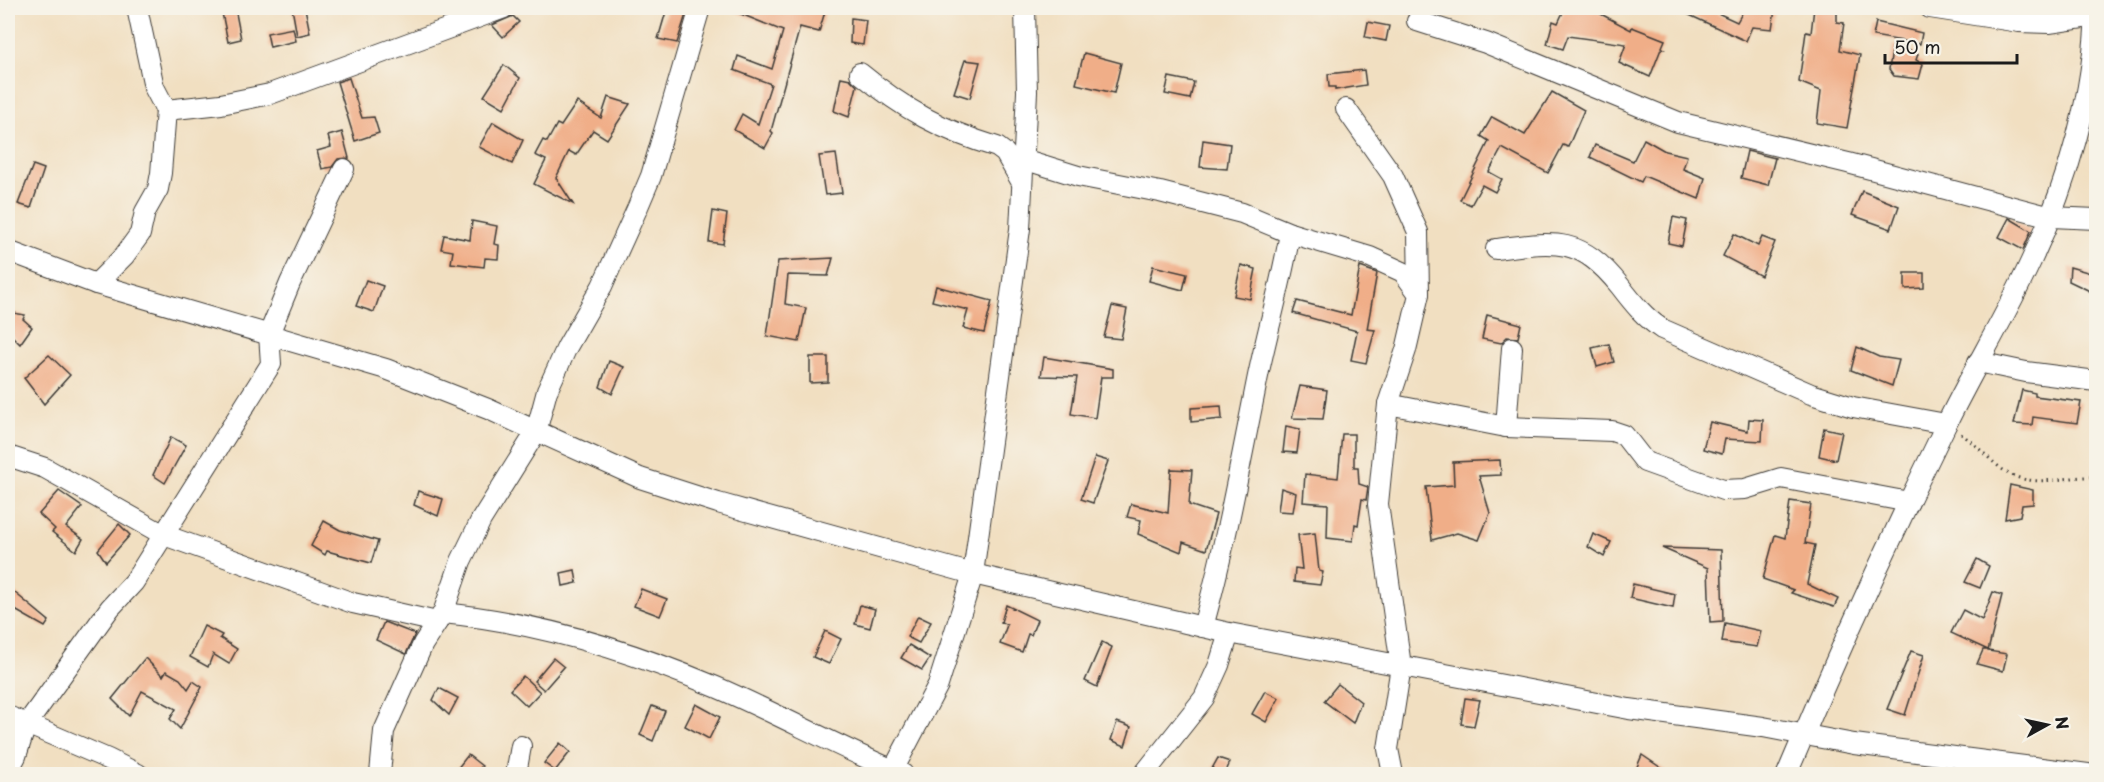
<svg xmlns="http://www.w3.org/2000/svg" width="2104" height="782" viewBox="0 0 2104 782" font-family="'Playpen Sans',sans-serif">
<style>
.building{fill:#f0ae88}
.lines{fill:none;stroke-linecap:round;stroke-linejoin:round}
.minor-casing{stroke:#3c3935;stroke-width:22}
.path{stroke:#3c3935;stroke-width:3;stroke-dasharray:1.5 4.5;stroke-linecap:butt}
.minor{stroke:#fff;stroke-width:20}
</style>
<rect width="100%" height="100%" fill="#f7f3e8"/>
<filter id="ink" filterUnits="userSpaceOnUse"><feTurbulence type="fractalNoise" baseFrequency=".0167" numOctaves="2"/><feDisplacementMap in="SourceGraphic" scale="12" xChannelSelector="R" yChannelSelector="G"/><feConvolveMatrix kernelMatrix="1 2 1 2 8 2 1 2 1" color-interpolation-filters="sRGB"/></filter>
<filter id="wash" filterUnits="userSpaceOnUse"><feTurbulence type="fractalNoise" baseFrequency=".008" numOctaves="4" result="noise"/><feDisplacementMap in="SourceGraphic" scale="24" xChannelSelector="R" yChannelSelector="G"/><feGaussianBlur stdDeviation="1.35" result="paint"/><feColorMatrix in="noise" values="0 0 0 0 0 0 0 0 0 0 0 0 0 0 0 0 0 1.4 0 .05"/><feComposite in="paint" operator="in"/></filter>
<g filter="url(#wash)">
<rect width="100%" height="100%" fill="#f1dfc1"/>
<g id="blocks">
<g class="building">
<path d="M221,8H235L241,39L228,42Z"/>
<path d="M292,8H305L310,33L297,36Z"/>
<path d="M667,8H688L677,43L658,39Z"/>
<path d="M726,8H826L819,32L800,27L771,131L773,133L765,148L734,130L742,114L758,124L771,84L734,70L738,56L772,69L783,31Z"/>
<path d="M1565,8H1600L1599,13L1631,30L1632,27L1665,40L1662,47L1664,49H1661L1650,77L1619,63L1626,44L1568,36L1563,49L1547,44L1553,21L1558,23Z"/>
<path d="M1674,8H1707L1737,22L1745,8L1775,9L1772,29L1752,27L1746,41Z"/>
<path d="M1814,8H1837V22L1844,23L1840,50L1860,55L1847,128L1817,123L1821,91L1799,82L1806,32L1811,33Z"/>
<path d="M513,16L519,22L503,37L492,25Z"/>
<path d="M851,18L866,20L863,45L850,43Z"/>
<path d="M1368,22L1389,26L1386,41L1365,37Z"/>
<path d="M1876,22L1922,33L1920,44L1873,36Z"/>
<path d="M293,28L296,41L270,47L267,33Z"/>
<path d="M1893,45L1918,54L1916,60L1923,64L1919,79L1894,76L1889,69Z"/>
<path d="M1084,53L1121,63L1114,93L1076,84Z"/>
<path d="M965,60L980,62L970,98L954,93Z"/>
<path d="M504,65L520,78L504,108L484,96Z"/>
<path d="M1364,70L1366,85L1335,90V87H1329L1328,74Z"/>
<path d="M841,77L850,79L857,86L849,117L834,111Z"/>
<path d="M1169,77L1194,82L1190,99L1165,94Z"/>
<path d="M349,78L362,118L374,117L379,133L355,141L337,82Z"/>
<path d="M1552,92L1584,110L1568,147L1563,145L1548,173L1502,148L1489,172L1502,179L1495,192L1482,185L1471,205L1460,200L1489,141L1481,136L1492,117L1525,135Z"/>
<path d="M608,97L630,104L607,139L593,130L576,155L569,151L556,178L573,204L534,184L546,160L535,155L543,140L547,142L557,124L561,126L577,102L601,118Z"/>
<path d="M493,122L523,140L512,164L479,147Z"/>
<path d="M342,132L349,158L338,159L332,167L322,169L317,151L331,147L328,136Z"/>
<path d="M1644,139L1665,151L1687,156L1683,169L1705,178L1699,199L1644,176L1641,182L1590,157L1595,145L1633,161Z"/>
<path d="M1203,140L1230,144L1227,169L1200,167Z"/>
<path d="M1747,151L1775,158L1768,185L1741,178Z"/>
<path d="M836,154L842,193L825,195L819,156Z"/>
<path d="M33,165L44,169L31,208L18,204Z"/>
<path d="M1862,191L1899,206L1891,229L1852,215Z"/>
<path d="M713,211L727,214L723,244L709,242Z"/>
<path d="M1673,217L1687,220L1682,246L1668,243Z"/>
<path d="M2009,218L2031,231L2023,250L1999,237Z"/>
<path d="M472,221L497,226L494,244L499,245L498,259L485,258L484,267L451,263L453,251L441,249L444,235L470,240Z"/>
<path d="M1734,234L1758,246L1762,237L1775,242L1761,276L1723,256Z"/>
<path d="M833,258L828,276L788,275L785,304L806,308L799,342L767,336L778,261Z"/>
<path d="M1241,265L1256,269L1250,299L1234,296Z"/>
<path d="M1153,266L1187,274L1183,290L1149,281Z"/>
<path d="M1360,267L1377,273L1367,329L1375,330L1366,363L1351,360L1357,331L1293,313L1297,301L1351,315Z"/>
<path d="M2070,267L2094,274L2092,292L2069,281Z"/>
<path d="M1905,273H1924V288L1905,289Z"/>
<path d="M366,280L383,286L374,312L356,306Z"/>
<path d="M936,286L992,301L984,333L963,328L968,310L932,301Z"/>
<path d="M1112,306L1127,309L1121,339L1104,337Z"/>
<path d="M8,312L25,315L23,319L32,327L20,344L8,332Z"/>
<path d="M1487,315L1521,324L1518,338L1507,337L1501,343L1482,339Z"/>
<path d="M1609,344L1614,362L1597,367L1592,348Z"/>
<path d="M1857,347L1879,357L1899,360L1892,386L1851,370Z"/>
<path d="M49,355L70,375L44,404L24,378Z"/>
<path d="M810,357H828V382L810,383Z"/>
<path d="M1044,357L1113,369V377H1101L1095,418L1071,414L1077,377L1041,376Z"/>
<path d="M609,361L624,367L612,394L600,387Z"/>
<path d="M1300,386L1327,390L1323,419L1292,418Z"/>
<path d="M2022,390L2035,393V396L2081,402L2077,423L2033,417L2032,425L2014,424Z"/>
<path d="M1221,406L1222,419L1191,422V408Z"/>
<path d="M1749,419L1763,420L1762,441L1725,439L1722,454L1703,449L1710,422L1748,431Z"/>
<path d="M1286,426L1300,429L1297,453L1283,452Z"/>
<path d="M1824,428L1842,432L1836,460L1819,456Z"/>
<path d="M1342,434H1354V467H1358L1359,484L1368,487L1366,500L1362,499L1358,525L1355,524L1353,541L1327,538L1328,504L1303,502L1305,474L1338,478Z"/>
<path d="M171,437L186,445L165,483L153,475Z"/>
<path d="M1095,457L1108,461L1093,503L1081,499Z"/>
<path d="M1500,460L1501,475L1479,476L1490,513L1479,540L1457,533L1432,540L1426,487L1454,485L1453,462Z"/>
<path d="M1171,469L1192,470L1189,505L1216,514L1206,550L1183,542L1181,552L1138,534L1141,520L1127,517L1131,504L1168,513Z"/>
<path d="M2010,485L2033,490V504L2022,505L2020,516L2005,519Z"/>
<path d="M1281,488L1296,493L1293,512L1278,511Z"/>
<path d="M59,491L82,507L66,527L83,539L76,551L52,532L55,529L39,514Z"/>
<path d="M418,491L443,499L438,516L414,505Z"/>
<path d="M1790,501L1811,504L1805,543L1815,545L1807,584L1838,599L1834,607L1791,593L1794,590L1763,579L1775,535L1785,538Z"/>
<path d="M324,521L340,530L378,541L371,563L327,551L325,555L311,546Z"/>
<path d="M119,524L130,535L106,562L98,550Z"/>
<path d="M1315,533L1319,571L1323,572L1320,585L1294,582L1295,568L1302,569L1298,535Z"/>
<path d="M1593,534L1611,542L1604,557L1588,547Z"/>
<path d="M1662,548L1721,550L1723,621L1710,622L1708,568Z"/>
<path d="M1977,559L1989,566L1980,588L1965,582Z"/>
<path d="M575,570L577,583L563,586L561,573Z"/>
<path d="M1633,584L1675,594L1673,608L1630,598Z"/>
<path d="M641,589L667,599L660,616L634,606Z"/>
<path d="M14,592L49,621L45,627L8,606V600Z"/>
<path d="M1993,592L2002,595L1988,651L2007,654L2003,671L1977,664L1983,650H1988L1951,633L1963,610L1982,620Z"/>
<path d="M860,605L875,609L870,628L855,624Z"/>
<path d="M1006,605L1037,620L1031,635L1028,634L1022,652L1000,644L1007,625L1001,622Z"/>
<path d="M918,616L931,622L919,643L907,637Z"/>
<path d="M384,622L415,634L406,654L376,640Z"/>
<path d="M1725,623L1761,631L1757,647L1722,642Z"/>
<path d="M204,626L222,635L220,638L237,649L229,664L213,654L208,667L190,657Z"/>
<path d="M825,631L841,639L829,664L813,657Z"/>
<path d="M1102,642L1112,647L1097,687L1085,681Z"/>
<path d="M909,645L930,658L922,670L901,658Z"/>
<path d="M1911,651L1924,655L1905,715L1887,709Z"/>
<path d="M145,658L163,676L166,671L180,679L188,689L193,681L202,687L180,729L170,719L176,709L142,691L129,716L112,699Z"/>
<path d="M553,658L564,667L544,690L534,681Z"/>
<path d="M523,676L540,692L527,706L510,690Z"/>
<path d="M1338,684L1361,702L1353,723L1324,701Z"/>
<path d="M439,688L458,698L449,715L433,700Z"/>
<path d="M1265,691L1279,698L1266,722L1252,714Z"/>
<path d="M1465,698L1480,700L1474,726L1461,724Z"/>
<path d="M696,704L720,717L709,739L685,726Z"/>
<path d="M652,706L665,711L653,741L640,735Z"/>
<path d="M1117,722L1131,727L1125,746L1111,740Z"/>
<path d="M560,743L570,752L555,771L544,763Z"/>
<path d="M468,755L482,766L475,774H453Z"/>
<path d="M1642,755L1670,774H1634Z"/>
<path d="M1218,758L1230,762L1225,774H1209Z"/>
</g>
</g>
</g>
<g filter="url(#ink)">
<use href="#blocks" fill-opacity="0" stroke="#3c3935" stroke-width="1.5"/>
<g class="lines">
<g class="minor-casing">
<g id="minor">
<path d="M1930,8L2019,22L2049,23L2096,16"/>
<path d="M1417,21L1486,43L1678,122L1848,163L2051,217L2096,219"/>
<path d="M860,73C905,110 941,130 997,147L1005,153L1021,181"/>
<path d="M1346,109L1393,176L1418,232L1419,293"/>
<path d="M166,110L221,104L270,94L504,8"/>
<path d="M1023,159L1078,176L1160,192L1242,213L1290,233L1370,257L1403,272L1419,294L1406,350L1388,404L1378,504L1401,666L1388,749L1393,774"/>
<path d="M1496,249C1555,241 1580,236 1620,286C1633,303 1645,318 1662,329L1811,394L1853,407L1946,424"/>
<path d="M8,251L96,284L386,369L488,409L640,478L718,503L973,574L1229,633L1629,709L1763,727L1854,744L2088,774"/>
<path d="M96,284L124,256L140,234L145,212L158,189L161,173L166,110L154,87L137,8"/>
<path d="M1978,362L2026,372L2096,381"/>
<path d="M1388,404L1506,427L1612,431L1624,435L1645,462L1723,490L1745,489L1781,478L1909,502"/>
<path d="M1506,427L1512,348"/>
<path d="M8,456L45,468L164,535L353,603L437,622"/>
<path d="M443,613L461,561L481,520L536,432L547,391L567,347L602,286L637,209L651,176L700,8"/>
<path d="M1203,627C1226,544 1241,460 1258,376C1268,328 1282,281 1290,233"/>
<path d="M8,716L108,759L138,774"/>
<path d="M8,771L16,756L26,725L110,608L134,582L271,364L269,334L290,283L344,169"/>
<path d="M380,774L384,731L423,644L443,613C535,622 631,651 716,687C779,714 839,748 903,774"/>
<path d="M516,774L521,746"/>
<path d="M891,774L938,685L973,574L1020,229L1027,92L1025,8"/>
<path d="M1144,774L1204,698L1219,665L1229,633"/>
<path d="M1787,774C1836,657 1889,541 1945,427C1972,371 2005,318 2031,261C2068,183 2094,94 2096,8"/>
</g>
</g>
<path class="path" d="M1961,434C1978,445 1991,463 2008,473C2035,489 2068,475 2096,477"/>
<use href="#minor" class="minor"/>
</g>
</g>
<rect width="2104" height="782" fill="none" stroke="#f7f3e8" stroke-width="30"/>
<g transform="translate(2047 725) rotate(82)" stroke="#f7f3e8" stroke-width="4.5" paint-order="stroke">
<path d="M0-4.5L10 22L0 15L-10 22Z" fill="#1c1c1c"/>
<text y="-9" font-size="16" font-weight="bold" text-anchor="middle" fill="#1c1c1c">N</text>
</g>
<path d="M1885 54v9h132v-9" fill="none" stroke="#1c1c1c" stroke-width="3"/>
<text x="1894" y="54" font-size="18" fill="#1c1c1c" stroke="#f7f3e8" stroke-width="4.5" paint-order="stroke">50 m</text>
</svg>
